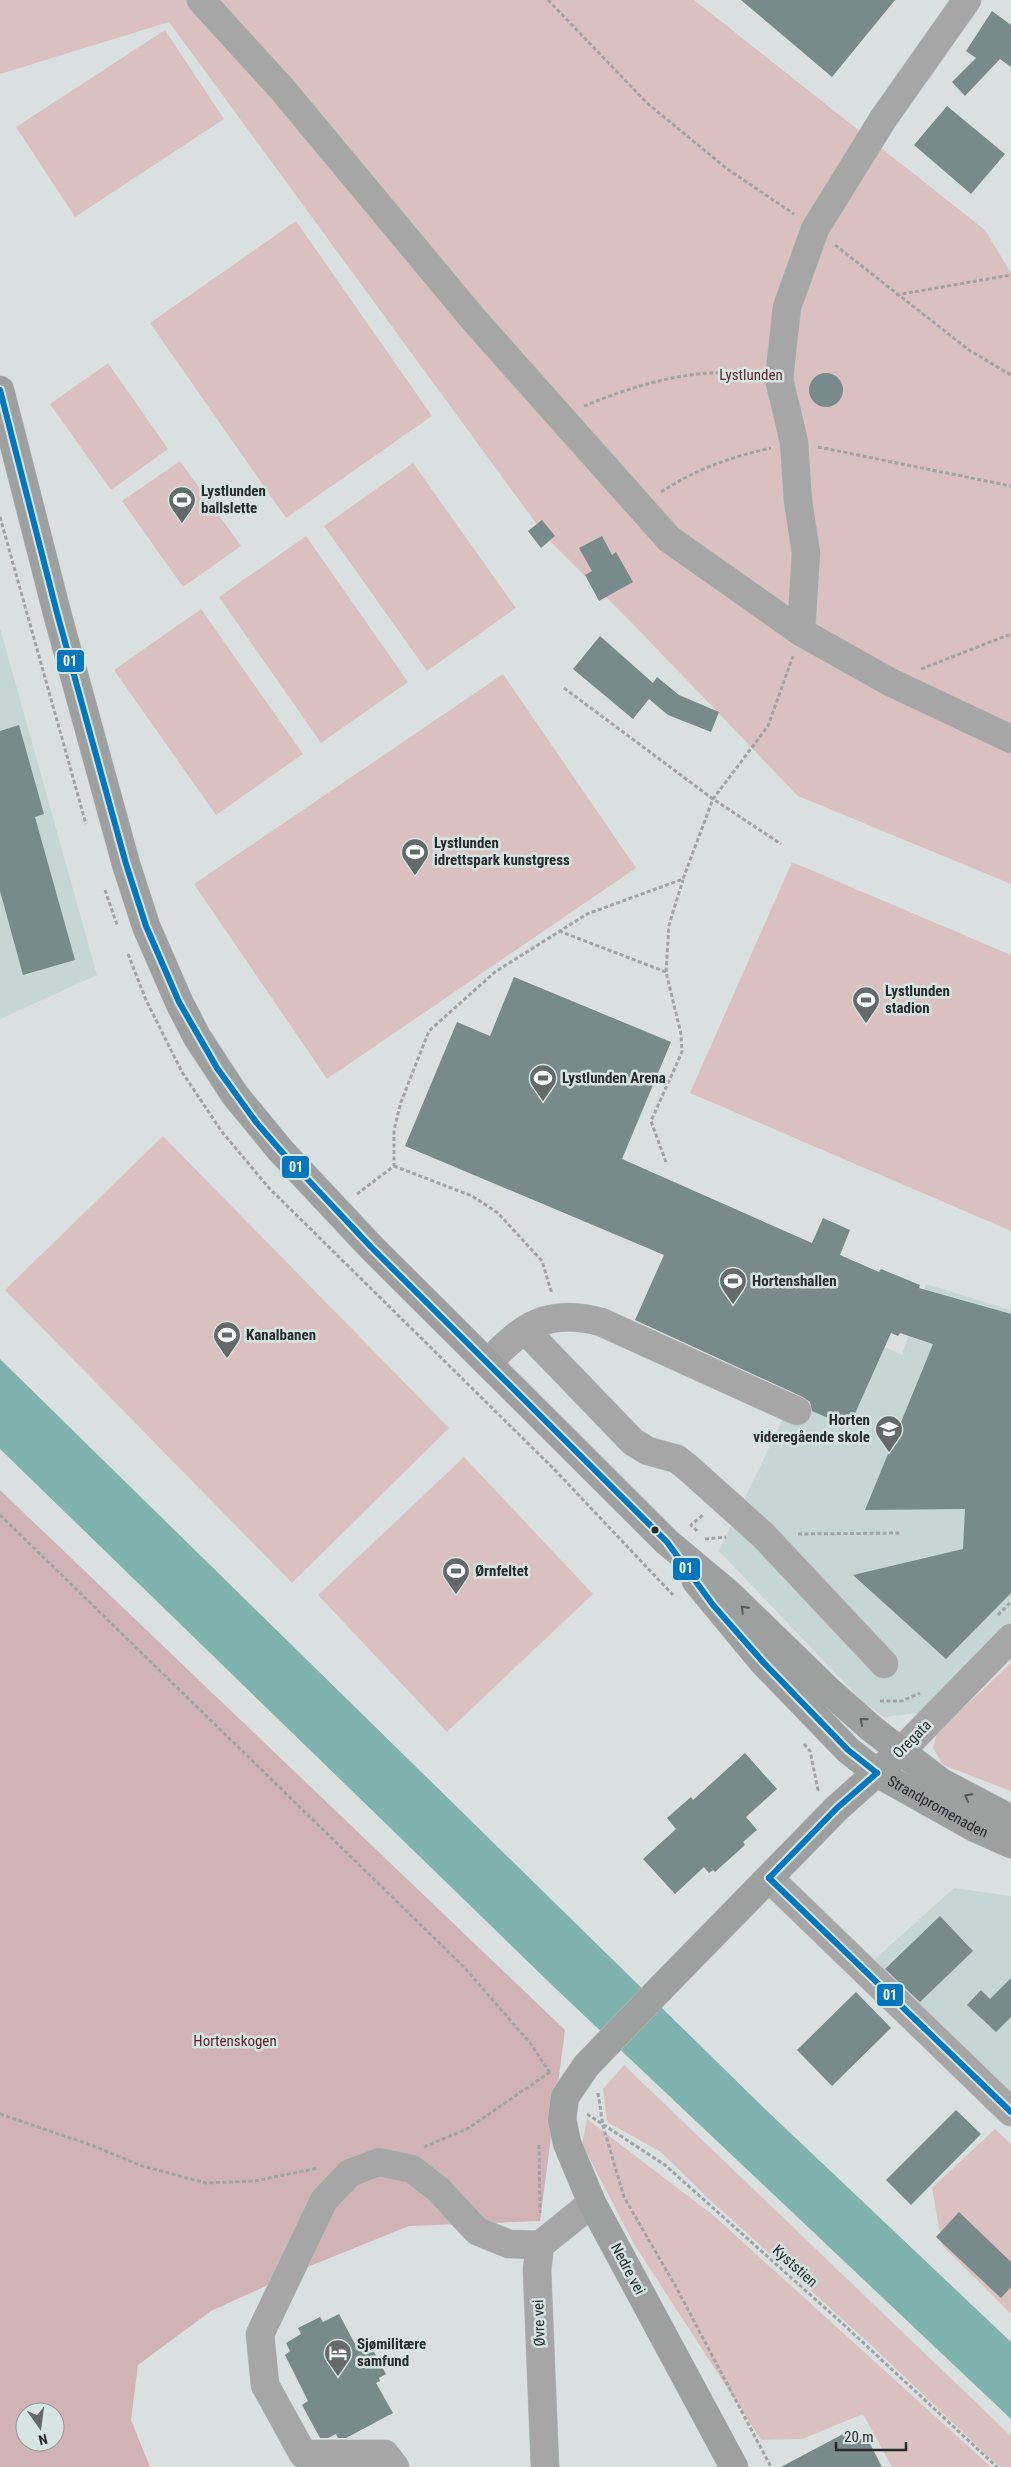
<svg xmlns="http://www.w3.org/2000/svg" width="1011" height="2467" viewBox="0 0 1011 2467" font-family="'Roboto Condensed',sans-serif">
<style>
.built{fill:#c6d6d4}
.green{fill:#dbc0c2}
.forest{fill:#d1b3b7;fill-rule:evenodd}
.water{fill:#80b2ae}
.building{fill:#788a89}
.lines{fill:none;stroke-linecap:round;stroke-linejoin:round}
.minor-casing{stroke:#babebe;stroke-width:29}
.major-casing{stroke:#babebe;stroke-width:29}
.path{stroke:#a1a3a3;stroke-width:3;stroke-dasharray:4 2.5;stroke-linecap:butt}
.minor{stroke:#a6a6a6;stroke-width:28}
.major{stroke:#9e9f9f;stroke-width:28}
.bus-1-casing{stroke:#d6e4e2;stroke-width:10}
.bus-1{stroke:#0277bd;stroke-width:6}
.oneway{stroke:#555959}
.bus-dot{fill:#252a2a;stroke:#d6e4e2;stroke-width:2}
.labels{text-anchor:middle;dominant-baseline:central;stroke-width:5;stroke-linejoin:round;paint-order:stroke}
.park-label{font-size:15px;fill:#611a28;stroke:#d6e4e2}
.poi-label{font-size:15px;font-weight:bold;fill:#252a2a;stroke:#d6e4e2;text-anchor:start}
.street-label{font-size:15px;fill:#252a2a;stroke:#d6e4e2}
.line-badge{stroke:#d6e4e2;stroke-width:2}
.badge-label{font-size:14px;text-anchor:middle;font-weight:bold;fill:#fff}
</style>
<rect width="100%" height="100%" fill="#dae0e0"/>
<g class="built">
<path d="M0,628L97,975L0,1019Z"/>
<path d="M926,1284L1011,1310V1623L925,1712L884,1717L861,1700L719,1551L830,1322L902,1355Z"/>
<path d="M954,1888L1011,1896V2111L864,1969Z"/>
</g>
<g class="green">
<path d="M0,0H694L985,230L1011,273V884L798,796L630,621L546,537L169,22L0,74Z"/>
<path d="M165,30L224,119L75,217L16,127Z"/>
<path d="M296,221L432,416L286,518L150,323Z"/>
<path d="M108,363L168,449L111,490L50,404Z"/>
<path d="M180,461L241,546L183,587L122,501Z"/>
<path d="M413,463L516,608L427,671L324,526Z"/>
<path d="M306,536L408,682L321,743L219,597Z"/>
<path d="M201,609L303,754L216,815L114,670Z"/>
<path d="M503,674L636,868L327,1079L194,884Z"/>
<path d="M792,862L1011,955V1231L690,1093Z"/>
<path d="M163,1136L449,1428L292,1583L5,1290Z"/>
<path d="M464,1457L593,1594L447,1732L318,1595Z"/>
<path d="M1011,1663V1791L943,1765L933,1748L937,1733Z"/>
<path d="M624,2065L1011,2436V2467H1000L991,2459L869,2343L710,2200L661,2152L607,2122L603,2089Z"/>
<path d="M587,2119L713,2215L991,2467H892L863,2414L802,2439L761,2440L634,2244L582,2144Z"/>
<path d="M995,2129L1011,2144V2314L942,2245L932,2188Z"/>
</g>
<path class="forest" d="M0,1490L565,2030L540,2221L409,2226L310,2266L211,2311L138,2365L131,2420L150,2467H0ZM25,2412H55V2442H25Z"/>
<path class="water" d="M0,1359L765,2109L1011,2342V2419L554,1987L0,1449Z"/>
<g class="building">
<path d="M741,0H895L832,77Z"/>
<path d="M992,11L1011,25V67L1000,59L965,96L952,82L976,58L966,51Z"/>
<path d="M947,106L1005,154L971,194L914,145Z"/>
<circle cx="826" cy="390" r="17"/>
<path d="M542,520L555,536L541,548L528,531Z"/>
<path d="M602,536L612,555L616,552L633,582L599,601L585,575L592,571L579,548Z"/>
<path d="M600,636L653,683L657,677L679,695L719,712L711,732L668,715L649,699L633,719L573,669Z"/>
<path d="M19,725L44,814L35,817L75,960L23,975L0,891V731Z"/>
<path d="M514,977L671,1042L622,1159L812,1243L823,1218L850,1230L840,1255L879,1272L881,1269L920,1285L919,1288L1011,1314V1593L946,1659L853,1575L963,1549L965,1509L865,1510L933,1344L900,1333L898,1336L891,1333L849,1427L812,1411L810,1402L803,1397L635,1320L664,1255L405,1146L457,1022L490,1036Z"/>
<path d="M745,1753L777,1789L746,1817L757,1830L743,1842L745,1845L715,1872L713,1870L709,1873L704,1867L675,1894L643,1859L676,1829L667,1818L691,1797L693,1800Z"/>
<path d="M940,1916L973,1951L920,2002L885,1969Z"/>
<path d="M1011,1978V2017L996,2032L967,2005L981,1990L990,1999Z"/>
<path d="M856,1992L891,2028L832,2086L797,2050Z"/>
<path d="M956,2110L981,2134L911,2205L886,2180Z"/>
<path d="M959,2212L1011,2262V2287L1001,2298L936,2237Z"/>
<path d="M339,2314L355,2344L359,2342L361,2345L368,2341L386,2374L379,2378L380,2381L376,2383L393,2413L346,2438H338L336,2434L328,2438H320L302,2405L308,2401L285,2355L290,2351L286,2343L301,2334L298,2328L320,2317L323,2322Z"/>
<path d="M845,2433L851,2445L866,2436L882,2467H781Z"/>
</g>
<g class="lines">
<g class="minor-casing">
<g id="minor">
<path d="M201,0L282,89L475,321L669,539L801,632L890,682L1011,739"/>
<path d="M801,632L806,553L798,501L794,442L779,379L787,307L815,229L883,119L967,0"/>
<path d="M526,1331L633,1442L648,1451L677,1459L686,1466L763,1535L884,1664"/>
<path d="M488,1363C523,1325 548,1308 601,1322L797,1411"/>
<path d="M901,1751L1011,1638"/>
<path d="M769,1878L1011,2112"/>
<path d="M395,2467L385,2454H303L265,2385L260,2334L324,2200L350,2173L379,2162L412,2169L438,2189L477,2231L509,2244L540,2245"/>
<path d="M545,2467L537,2270L540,2245L592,2203"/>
</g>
</g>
<g class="major-casing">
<g id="major">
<path d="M0,390L57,613L126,864L146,926L179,1002L197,1037L235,1095L281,1151L371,1247L667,1542L728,1593L827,1689L872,1729L941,1782L1011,1819"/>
<path id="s1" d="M696,1581L763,1662L848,1750L877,1773L975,1828L1011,1844"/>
<path d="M734,2467L592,2203L567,2143L562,2119L565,2097L586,2066L663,1986L837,1808L901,1751"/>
</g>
</g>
<g class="path">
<path d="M548,0L647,103L726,168L794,214"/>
<path d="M835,245L969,350L1011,375"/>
<path d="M896,295L1011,275"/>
<path d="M584,406C638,384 697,366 755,375"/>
<path d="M818,447L1011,486"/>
<path d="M661,492C696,469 731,457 771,448"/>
<path d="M0,517L86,824"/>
<path d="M921,669L1011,634"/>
<path d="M564,688L713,799L781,844"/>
<path d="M105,890L117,925"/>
<path d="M559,931L666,972"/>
<path d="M128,954L146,1000L182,1072L222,1132L269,1188L554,1469L673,1595"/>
<path d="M666,1162L651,1121L682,1052L681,1034L666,972L669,925L683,880"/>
<path d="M394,1166L472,1196L498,1213L542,1261L552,1294"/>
<path d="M357,1194L394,1166V1130L401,1102L429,1031L495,972L587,914L683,879L713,799L768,726L793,656"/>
<path d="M0,1515L464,1967L531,2044L550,2073"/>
<path d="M697,1531L691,1525L703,1515"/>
<path d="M798,1534L901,1533"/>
<path d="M705,1539L726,1537"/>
<path d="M998,1615L1011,1602"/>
<path d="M880,1701H902L920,1693"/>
<path d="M804,1744L810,1751L818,1790L816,1792"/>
<path d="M598,2093L603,2126L624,2197L676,2287L771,2467"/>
<path d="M0,2114L94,2146L142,2166L206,2183L255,2181L318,2168"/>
<path d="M587,2114L665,2165L843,2324L997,2467"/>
<path d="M539,2145L540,2213"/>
<path d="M424,2147L467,2129L550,2072"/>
</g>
<use href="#minor" class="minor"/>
<use href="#major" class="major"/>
<g class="bus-1-casing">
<g id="bus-1">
<path d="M0,390L57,613L126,864L146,926L179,1002L217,1068L256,1122L281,1151L371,1247L667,1542L713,1605L763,1662L848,1750L877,1773"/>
<path d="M769,1878L1011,2112"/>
<path d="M769,1878L837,1808L877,1773"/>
</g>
</g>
<use href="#bus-1" class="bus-1"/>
</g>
<defs><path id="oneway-chevron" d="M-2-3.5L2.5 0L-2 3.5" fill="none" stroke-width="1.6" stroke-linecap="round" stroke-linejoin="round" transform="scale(1.25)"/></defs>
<g class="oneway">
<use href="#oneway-chevron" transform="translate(744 1609) rotate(-135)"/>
<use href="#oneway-chevron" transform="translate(863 1721) rotate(-140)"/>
<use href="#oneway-chevron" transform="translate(968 1797) rotate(-152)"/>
</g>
<defs>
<g id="stadium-pin" transform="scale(1.4375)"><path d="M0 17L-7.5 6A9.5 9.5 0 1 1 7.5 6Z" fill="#646a6a" stroke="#d6e4e2"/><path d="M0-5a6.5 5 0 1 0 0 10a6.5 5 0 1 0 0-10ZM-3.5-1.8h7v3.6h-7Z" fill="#fff"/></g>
<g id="school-pin" transform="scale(1.4375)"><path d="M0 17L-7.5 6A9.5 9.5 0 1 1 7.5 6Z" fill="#646a6a" stroke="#d6e4e2"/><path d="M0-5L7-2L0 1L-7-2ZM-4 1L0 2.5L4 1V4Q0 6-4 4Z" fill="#fff"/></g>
<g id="hotel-pin" transform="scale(1.4375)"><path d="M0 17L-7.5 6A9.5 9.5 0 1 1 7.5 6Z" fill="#646a6a" stroke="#d6e4e2"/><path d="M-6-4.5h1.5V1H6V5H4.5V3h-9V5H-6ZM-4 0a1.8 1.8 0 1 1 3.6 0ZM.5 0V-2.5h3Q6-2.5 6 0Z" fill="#fff"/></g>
</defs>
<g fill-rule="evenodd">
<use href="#stadium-pin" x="182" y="500"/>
<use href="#stadium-pin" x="415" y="852"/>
<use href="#stadium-pin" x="866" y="1000"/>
<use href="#stadium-pin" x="543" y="1078"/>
<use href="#stadium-pin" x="733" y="1281"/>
<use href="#stadium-pin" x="227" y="1335"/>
<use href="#school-pin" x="889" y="1429"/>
<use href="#stadium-pin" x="456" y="1571"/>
<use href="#hotel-pin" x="338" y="2353"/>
</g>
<circle class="bus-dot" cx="655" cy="1530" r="4.5"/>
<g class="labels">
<g class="park-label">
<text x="751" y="375">Lystlunden</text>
<text x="235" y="2041">Hortenskogen</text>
</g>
<g class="poi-label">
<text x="201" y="491">Lystlunden<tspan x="201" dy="17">ballslette</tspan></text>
<text x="434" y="843">Lystlunden<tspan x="434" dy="17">idrettspark kunstgress</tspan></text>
<text x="885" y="991">Lystlunden<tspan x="885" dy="17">stadion</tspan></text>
<text x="562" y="1078">Lystlunden Arena</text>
<text x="752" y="1281">Hortenshallen</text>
<text x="246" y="1335">Kanalbanen</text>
<text x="870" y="1420" text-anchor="end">Horten<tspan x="870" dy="17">videregående skole</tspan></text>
<text x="475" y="1571">Ørnfeltet</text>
<text x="357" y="2344">Sjømilitære<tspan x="357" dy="17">samfund</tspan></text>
</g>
<g class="street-label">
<text transform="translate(912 1739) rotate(-45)">Oregata</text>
<text stroke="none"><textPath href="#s1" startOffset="334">Strandpromenaden</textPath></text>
<text transform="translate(795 2266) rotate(42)">Kyststien</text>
<text transform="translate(628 2269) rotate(62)">Nedre vei</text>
<text transform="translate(539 2323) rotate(-92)">Øvre vei</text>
</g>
</g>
<g class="line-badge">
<rect x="56" y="649" width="29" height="24" rx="5" fill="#0277bd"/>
<rect x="281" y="1155" width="29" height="24" rx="5" fill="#0277bd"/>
<rect x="672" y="1557" width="29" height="24" rx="5" fill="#0277bd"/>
<rect x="876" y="1983" width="28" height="24" rx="5" fill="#0277bd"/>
</g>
<g class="badge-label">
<text x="70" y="666">01</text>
<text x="296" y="1172">01</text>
<text x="686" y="1573">01</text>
<text x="890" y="2000">01</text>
</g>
<g transform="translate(40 2427) rotate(166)"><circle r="24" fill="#d6e4e2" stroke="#8f9a98"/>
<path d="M0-4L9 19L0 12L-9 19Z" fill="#646a6a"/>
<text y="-8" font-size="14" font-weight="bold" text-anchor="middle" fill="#252a2a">N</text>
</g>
<path d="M836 2442v8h70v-8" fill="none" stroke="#252a2a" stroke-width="2.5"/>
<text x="844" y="2442" font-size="15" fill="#252a2a" stroke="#d6e4e2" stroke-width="4" paint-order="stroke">20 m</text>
</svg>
